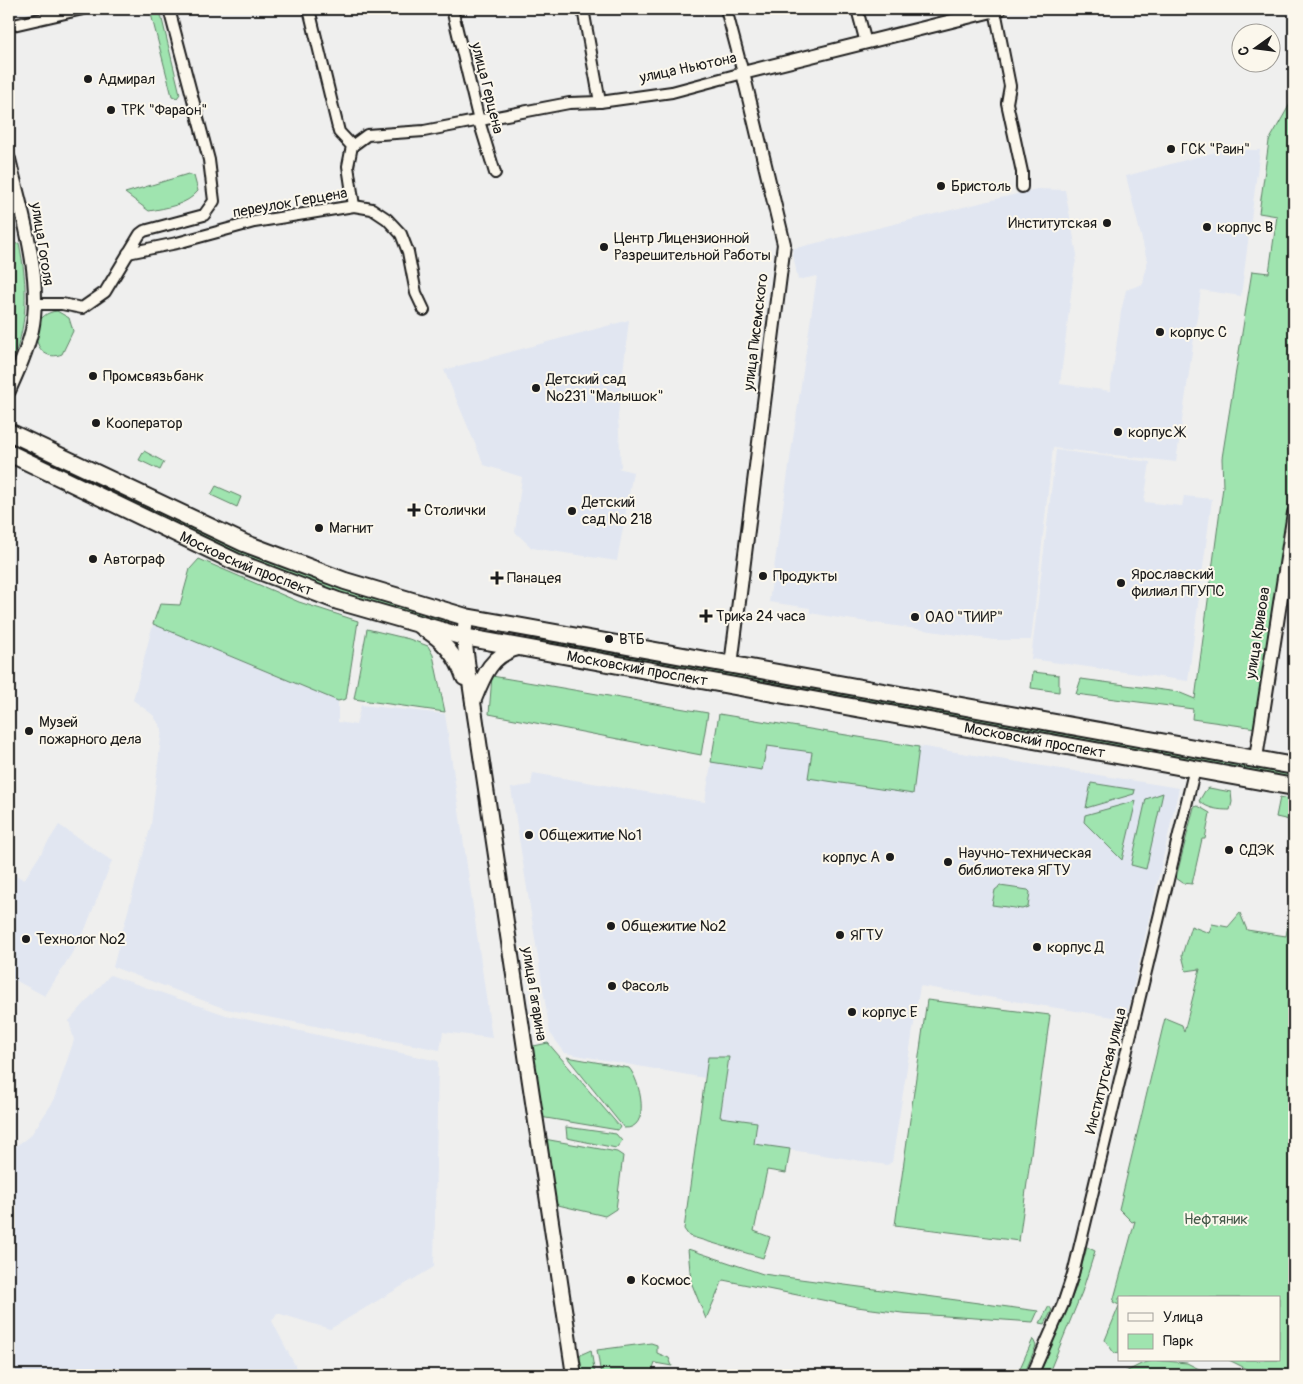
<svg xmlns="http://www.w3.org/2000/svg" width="1303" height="1384" viewBox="0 0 1303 1384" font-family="Pangolin,sans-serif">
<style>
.built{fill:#e1e6f1}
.green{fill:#9fe4af;stroke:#5e8066}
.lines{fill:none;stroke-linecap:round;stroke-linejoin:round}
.minor-casing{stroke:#1c1c1c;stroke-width:14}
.tertiary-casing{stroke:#1c1c1c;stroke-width:16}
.secondary-casing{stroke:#1c1c1c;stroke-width:18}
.primary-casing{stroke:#1c1c1c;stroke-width:20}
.minor{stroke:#fbf7ec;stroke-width:10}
.tertiary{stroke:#fbf7ec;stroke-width:12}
.secondary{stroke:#fbf7ec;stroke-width:14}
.primary{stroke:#fbf7ec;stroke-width:16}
.poi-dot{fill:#1c1c1c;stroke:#fbf7ec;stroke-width:2}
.labels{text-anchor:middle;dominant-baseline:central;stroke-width:4;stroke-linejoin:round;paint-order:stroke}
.street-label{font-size:15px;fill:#1c1c1c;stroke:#fbf7ec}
.poi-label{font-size:15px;fill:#1c1c1c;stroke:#fbf7ec;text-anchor:start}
.park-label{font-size:15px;fill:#435848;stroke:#fbf7ec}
</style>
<rect width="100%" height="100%" fill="#efefee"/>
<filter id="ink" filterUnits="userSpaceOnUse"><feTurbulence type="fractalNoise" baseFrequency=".02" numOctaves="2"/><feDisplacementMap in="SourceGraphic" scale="10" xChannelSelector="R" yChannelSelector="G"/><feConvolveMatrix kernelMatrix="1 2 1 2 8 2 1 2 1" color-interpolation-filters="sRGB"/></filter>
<g filter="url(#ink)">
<g class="built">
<path d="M1223,150H1260L1241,296L1201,290L1176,462L1053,448L1031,640H994L833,617L810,613V608L769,602L817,276L798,280L792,249L1037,189L1065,190L1077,255L1074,270L1060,384L1110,391L1121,312L1126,290L1143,284L1147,260L1126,176Z"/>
<path d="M629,320L618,416L621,467L618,468L633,472L617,561L532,548L515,532L522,477L484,465L444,370Z"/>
<path d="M1056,450L1150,462L1144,502L1182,506L1184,496L1212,499L1188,681L1031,659Z"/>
<path d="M153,624L338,701V722L356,725L361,705L445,714L492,1038L443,1032L440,1050L226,1009L113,967L151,825L162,729L153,715L133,700Z"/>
<path d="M719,714L1179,788L1126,1019L920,986L892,1162L887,1165L753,1144L720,1117L729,1058L708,1057L705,1078L565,1053L550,1033L511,788L531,785L533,773L705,802Z"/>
<path d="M59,825L112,861L82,937L45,996L11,978L9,980V871L24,880Z"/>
<path d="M110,975L226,1015L438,1061L434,1267L330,1329L277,1313L272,1321L300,1375H9V1151L31,1135L53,1102L74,1040L69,1021Z"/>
</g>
<g class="green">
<path d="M154,9L160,11L180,94L177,98L172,96L151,14Z"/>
<path d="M1294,97V471L1256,728L1192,719L1193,709L1076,694L1081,679L1178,692L1195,699L1223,487L1222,458L1252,271L1269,273L1277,216L1259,213L1269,141Z"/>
<path d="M188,174L194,176L198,191C187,205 166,208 149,211L125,193Z"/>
<path d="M19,243C28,285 29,329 9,367V246Z"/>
<path d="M57,311L69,318L73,331L62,354C33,366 24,314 57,311Z"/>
<path d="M13,443L241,551L342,589L447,620L448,623L366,602L239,555L12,447Z"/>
<path d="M144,451L164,462L160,470L139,460Z"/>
<path d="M216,486L241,497L237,507L211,495Z"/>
<path d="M199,559L299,602L358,621L346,699L338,701L153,624L160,604L180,605L190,569Z"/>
<path d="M367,629L409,639L428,646L433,655L445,712L354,699Z"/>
<path d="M529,638L1294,774V779L529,642Z"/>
<path d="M1033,672L1059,675V692L1031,688Z"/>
<path d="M492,676L708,713L701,755L489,714Z"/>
<path d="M719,714L919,747L913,794L808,778L812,752L767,746L762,770L711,762Z"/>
<path d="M1091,783L1135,790L1134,794L1086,808Z"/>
<path d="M1209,788L1231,792L1232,802L1230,810C1219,810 1208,809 1199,801L1205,791Z"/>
<path d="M1163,793L1146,869L1131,865L1146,799Z"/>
<path d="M1280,797L1294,800V821L1276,817Z"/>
<path d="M1136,801L1122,860L1084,822L1085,815Z"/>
<path d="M1198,806L1210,813L1205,839H1202L1192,884L1183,883L1176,878L1194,807Z"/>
<path d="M1000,886L1028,890L1030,892L1028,907L1022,909L992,905L995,890Z"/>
<path d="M1294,908V1375H1275L1270,1373L1259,1375L1229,1360H1279V1298H1119V1305L1113,1302L1135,1221L1132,1222L1119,1209L1165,1018L1182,1025L1184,1032L1200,969L1186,971L1182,955L1191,926L1209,933L1212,924L1228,927L1240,913L1247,930L1286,936L1291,910Z"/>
<path d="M927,1000L1050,1015L1019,1241L895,1225Z"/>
<path d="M548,1043L620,1127L618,1130L540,1117L529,1047Z"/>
<path d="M567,1057L629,1068C640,1080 652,1130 624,1128Z"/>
<path d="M708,1057H729L720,1117L757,1122L754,1144L790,1149L786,1173L767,1170L754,1231L770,1237L763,1258L689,1236L684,1229Z"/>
<path d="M566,1127L616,1134L622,1141L616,1148L567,1138Z"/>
<path d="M544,1139L617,1152L623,1156L616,1209L605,1216L558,1205L551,1198Z"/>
<path d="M1087,1247L1095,1251L1082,1292L1048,1375H1039L1075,1290Z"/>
<path d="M688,1249L763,1274L1038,1311L1033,1322L902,1313L857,1307L723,1280L706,1319L691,1282Z"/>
<path d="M1049,1306L1052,1310L1045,1324L1040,1323Z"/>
<path d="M1119,1306V1354L1114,1353L1105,1340Z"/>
<path d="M1033,1339L1036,1346L1024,1375H1017Z"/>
<path d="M651,1343L657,1345V1353L669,1358L672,1366L655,1363L651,1375H601L597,1350Z"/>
<path d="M591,1350L595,1375H581L578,1359L582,1354Z"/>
<path d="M1154,1360L1187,1363L1211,1375H1120L1141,1364Z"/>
</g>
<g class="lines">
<g class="minor-casing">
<g id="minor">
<path d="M309,9L339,132L352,146L348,166L354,206"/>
<path d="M452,9L479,121L495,173"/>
<path d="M583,9L600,102"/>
<path d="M857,9L866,43"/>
<path d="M995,10L1010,86L1007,103L1022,172V187"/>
<path d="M9,26L83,9"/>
<path d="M352,146L367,135L424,131L569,103L600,102L672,92L743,73L726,9"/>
<path d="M128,253L177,243L254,222L354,206L372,209L387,219L401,234L408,252L416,293L424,310"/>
<path d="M34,304H62L82,308L105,292L140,234L144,231L204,215L214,201L209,160L169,9"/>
<path d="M1032,1375L1063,1304L1073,1274L1195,768"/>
</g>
</g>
<g class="tertiary-casing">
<g id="tertiary">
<path d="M9,159C21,210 43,277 32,330C27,351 18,371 9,391"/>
<path d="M731,665L784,244L743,73L1000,9"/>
<path d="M1256,758L1294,513"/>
</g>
</g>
<g class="secondary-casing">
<g id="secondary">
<path d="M466,617L464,637L468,669L574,1375"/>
<path d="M422,628C443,640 456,655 464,678"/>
<path d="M473,702C483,677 490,655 518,648"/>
</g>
</g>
<g class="primary-casing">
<g id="primary">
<path d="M9,432L244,543L345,581L466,617L1294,766"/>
<path id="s1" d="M9,453L236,562L338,601L464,637L1294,787"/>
</g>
</g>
<use href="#minor" class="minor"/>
<use href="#tertiary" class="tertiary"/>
<use href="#secondary" class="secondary"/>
<use href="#primary" class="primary"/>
</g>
</g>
<g class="poi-dot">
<circle cx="88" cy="79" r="5"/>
<circle cx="111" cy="110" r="5"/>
<circle cx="1171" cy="149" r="5"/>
<circle cx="941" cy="186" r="5"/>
<circle cx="1107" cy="223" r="5"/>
<circle cx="1207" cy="227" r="5"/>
<circle cx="604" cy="247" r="5"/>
<circle cx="1160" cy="332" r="5"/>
<circle cx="93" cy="376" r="5"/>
<circle cx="536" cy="388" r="5"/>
<circle cx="96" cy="423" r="5"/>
<circle cx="1118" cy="432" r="5"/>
<path d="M411.5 502.5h5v5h5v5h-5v5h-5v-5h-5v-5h5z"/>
<circle cx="572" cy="511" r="5"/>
<circle cx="319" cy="528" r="5"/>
<circle cx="93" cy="559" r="5"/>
<circle cx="763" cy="576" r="5"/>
<path d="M494.5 570.5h5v5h5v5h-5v5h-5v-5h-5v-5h5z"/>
<circle cx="1121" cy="583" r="5"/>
<path d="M703.5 608.5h5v5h5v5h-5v5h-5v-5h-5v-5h5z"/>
<circle cx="915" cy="617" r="5"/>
<circle cx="609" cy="639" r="5"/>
<circle cx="29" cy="731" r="5"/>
<circle cx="529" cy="835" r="5"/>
<circle cx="1229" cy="850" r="5"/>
<circle cx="890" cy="857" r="5"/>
<circle cx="948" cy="862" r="5"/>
<circle cx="611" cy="926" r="5"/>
<circle cx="840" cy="935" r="5"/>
<circle cx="26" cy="939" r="5"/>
<circle cx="1037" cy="947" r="5"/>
<circle cx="612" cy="986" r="5"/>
<circle cx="852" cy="1012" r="5"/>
<circle cx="631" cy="1280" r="5"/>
</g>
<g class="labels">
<g class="street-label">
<text transform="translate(688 68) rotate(-12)">улица Ньютона</text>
<text transform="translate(487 88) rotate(76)">улица Герцена</text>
<text transform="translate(290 203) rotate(-10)">переулок Герцена</text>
<text transform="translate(42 244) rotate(81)">улица Гоголя</text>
<text transform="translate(756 332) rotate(-83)">улица Писемского</text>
<text stroke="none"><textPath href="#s1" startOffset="262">Московский проспект</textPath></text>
<text transform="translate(1258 633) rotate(-81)">улица Кривова</text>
<text stroke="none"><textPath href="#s1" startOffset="668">Московский проспект</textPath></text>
<text stroke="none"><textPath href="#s1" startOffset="1072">Московский проспект</textPath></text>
<text transform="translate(534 994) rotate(81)">улица Гагарина</text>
<text transform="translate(1106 1071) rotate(-76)">Институтская улица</text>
</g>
<g class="poi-label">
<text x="98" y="79">Адмирал</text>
<text x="121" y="110">ТРК "Фараон"</text>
<text x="1181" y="149">ГСК "Раин"</text>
<text x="951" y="186">Бристоль</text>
<text x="1097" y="223" text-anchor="end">Институтская</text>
<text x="1217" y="227">корпус В</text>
<text x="614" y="238">Центр Лицензионной<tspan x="614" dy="17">Разрешительной Работы</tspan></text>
<text x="1170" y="332">корпус С</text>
<text x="103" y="376">Промсвязьбанк</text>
<text x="546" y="379">Детский сад<tspan x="546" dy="17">№231 "Малышок"</tspan></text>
<text x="106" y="423">Кооператор</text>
<text x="1128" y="432">корпус Ж</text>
<text x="582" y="502">Детский<tspan x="582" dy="17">сад № 218</tspan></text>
<text x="424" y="510">Столички</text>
<text x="329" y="528">Магнит</text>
<text x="103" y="559">Автограф</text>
<text x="1131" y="574">Ярославский<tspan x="1131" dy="17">филиал ПГУПС</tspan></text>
<text x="773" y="576">Продукты</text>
<text x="507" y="578">Панацея</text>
<text x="716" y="616">Трика 24 часа</text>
<text x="925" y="617">ОАО "ТИИР"</text>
<text x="619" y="639">ВТБ</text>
<text x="39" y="722">Музей<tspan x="39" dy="17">пожарного дела</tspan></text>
<text x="539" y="835">Общежитие №1</text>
<text x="1239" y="850">СДЭК</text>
<text x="958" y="853">Научно-техническая<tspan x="958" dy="17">библиотека ЯГТУ</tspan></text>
<text x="880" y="857" text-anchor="end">корпус А</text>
<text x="621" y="926">Общежитие №2</text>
<text x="850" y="935">ЯГТУ</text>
<text x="36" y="939">Технолог №2</text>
<text x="1047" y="947">корпус Д</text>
<text x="622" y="986">Фасоль</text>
<text x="862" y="1012">корпус Е</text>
<text x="641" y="1280">Космос</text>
</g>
<g class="park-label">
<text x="1216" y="1219">Нефтяник</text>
</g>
</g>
<rect width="1303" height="1384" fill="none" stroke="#fbf7ec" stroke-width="30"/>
<rect x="15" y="15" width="1273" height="1354" fill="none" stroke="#1c1c1c" stroke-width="2" filter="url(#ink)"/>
<rect x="1118" y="1296" width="162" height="65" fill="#fbf7ec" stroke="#a29f99"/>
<rect x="1128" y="1313" width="25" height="8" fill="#fbf7ec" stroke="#a29f99"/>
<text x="1163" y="1322" font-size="15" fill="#1c1c1c">Улица</text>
<rect x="1128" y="1334" width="25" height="15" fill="#9fe4af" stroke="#a29f99"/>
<text x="1163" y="1346" font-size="15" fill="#1c1c1c">Парк</text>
<g transform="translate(1256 48) rotate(256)"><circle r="24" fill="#fbf7ec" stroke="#a29f99"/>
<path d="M0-4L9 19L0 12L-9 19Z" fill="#1c1c1c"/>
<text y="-8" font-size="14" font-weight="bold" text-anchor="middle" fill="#1c1c1c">С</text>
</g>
</svg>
